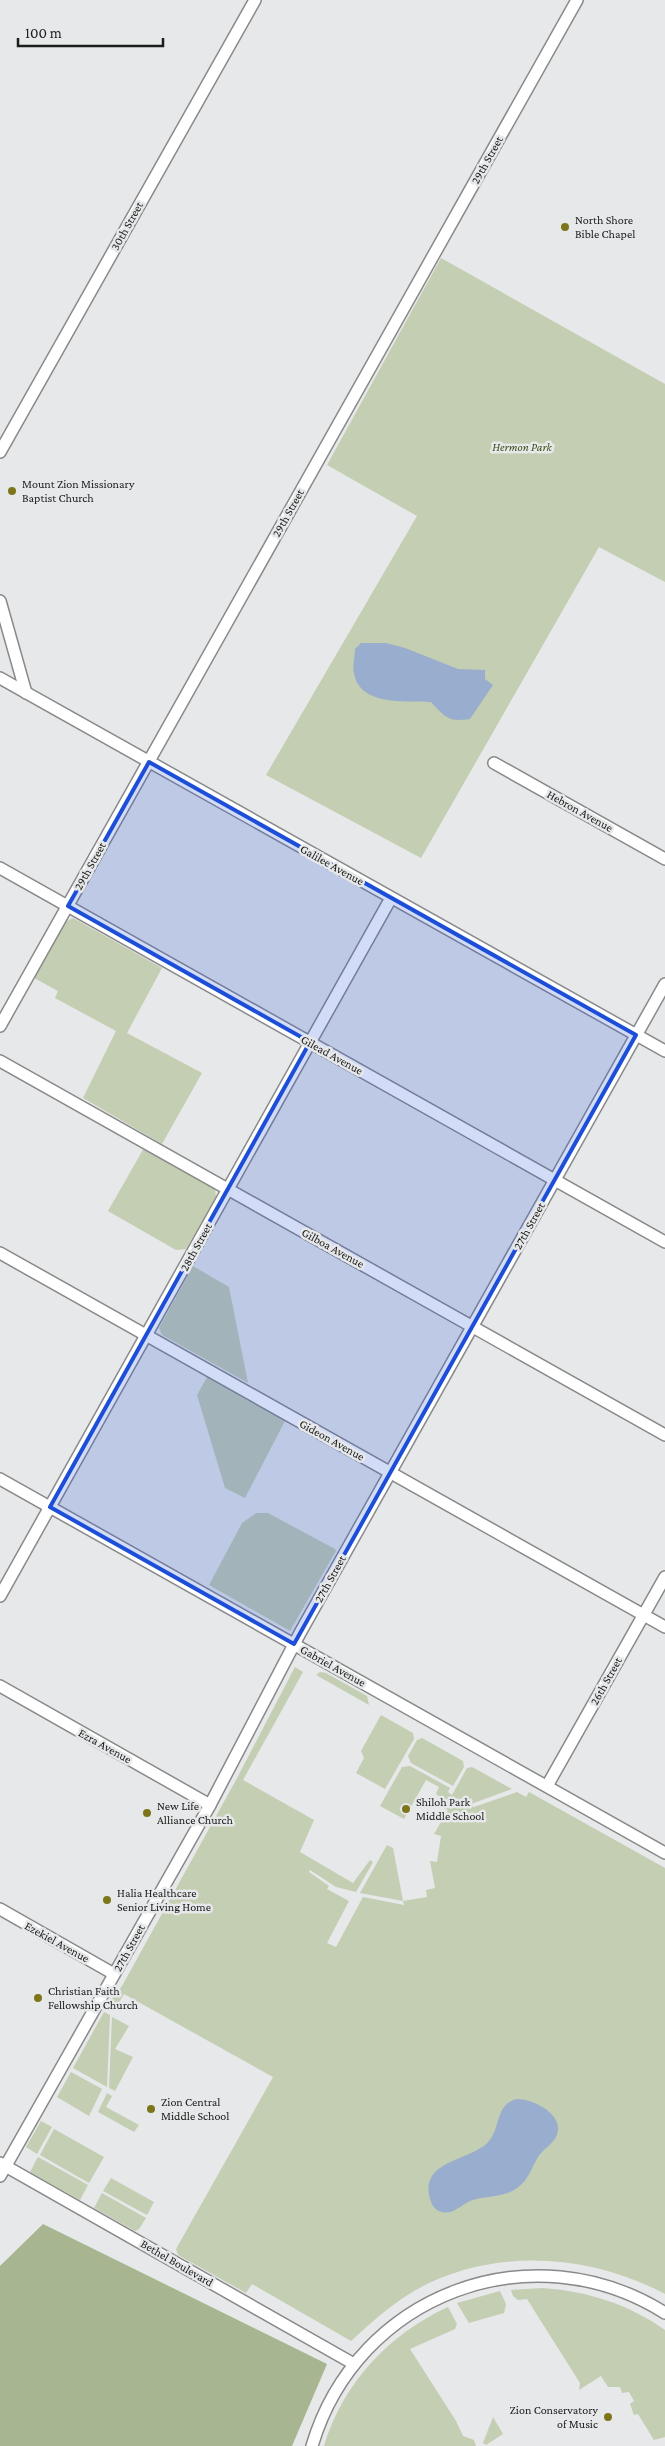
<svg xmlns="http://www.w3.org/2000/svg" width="665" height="2446" viewBox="0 0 665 2446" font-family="'Crimson Pro',serif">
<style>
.green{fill:#c3ceb2}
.forest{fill:#a7b590}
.water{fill:#99adce}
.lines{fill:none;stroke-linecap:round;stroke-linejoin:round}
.minor-casing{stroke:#89898a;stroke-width:14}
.minor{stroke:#fff;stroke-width:11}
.marked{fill:#1d4ed8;fill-opacity:0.2;stroke:#1d4ed8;stroke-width:4;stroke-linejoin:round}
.poi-dot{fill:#7c7519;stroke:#e7e8e9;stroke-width:2}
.labels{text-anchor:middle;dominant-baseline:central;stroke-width:5;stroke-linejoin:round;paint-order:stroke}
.street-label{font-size:12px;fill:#1a1b1b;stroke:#e7e8e9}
.poi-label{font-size:12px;fill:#1a1b1b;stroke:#e7e8e9;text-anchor:start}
.park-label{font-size:12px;font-style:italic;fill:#3e4f16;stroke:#e7e8e9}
</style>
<rect width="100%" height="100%" fill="#e7e8e9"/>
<g class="green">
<path d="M441,258L665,384V582L599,547L421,858L266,775L417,516L327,465Z"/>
<path d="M73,918L162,968L127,1033L202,1073L162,1144L83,1098L116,1031L55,998L58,991L34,978L65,922Z"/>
<path d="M144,1148L215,1188L216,1197L186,1249L176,1250L108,1211Z"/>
<path d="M193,1266L229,1287L248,1383L162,1335L159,1328Z"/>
<path d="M207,1377L285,1421L245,1498L225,1488L197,1395Z"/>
<path d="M256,1513H268L335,1549L336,1551L290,1631L209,1585L242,1523Z"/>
<path d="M295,1667L303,1672L243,1780L314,1820L300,1852L353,1883L370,1860L373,1862L356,1892L336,1887L310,1870L309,1872L329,1886L327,1889L349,1901L327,1943L336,1947L363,1897L404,1905L403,1901L360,1893L387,1845L393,1848L403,1901L427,1897L426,1890L435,1888L430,1861L437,1862L441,1836L434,1834L448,1810L440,1806L444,1799L436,1794L439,1787L426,1780L404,1819L380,1806L402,1767L410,1766L450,1788L448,1792L452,1795L467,1768L472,1767L512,1789L471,1804L474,1807L517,1792L526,1797L529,1792L665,1868V2294C588,2253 491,2247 414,2291C390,2305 371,2323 351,2341L252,2284L246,2293L178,2255L176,2249L273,2077L124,1994L118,2004L111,2000L122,1986L236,1780Z"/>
<path d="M320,1672L326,1673L367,1696L369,1705L316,1675Z"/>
<path d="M381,1715L413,1733L414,1739L385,1789L356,1773L364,1758L361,1751Z"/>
<path d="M422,1738L463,1761L464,1767L453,1786L411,1763L408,1756L417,1740Z"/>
<path d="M104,2012L110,2015L107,2087L73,2068Z"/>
<path d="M112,2017L129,2026L115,2049L133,2057L115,2091L109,2088Z"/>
<path d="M71,2072L102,2089L89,2116L57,2097Z"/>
<path d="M107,2093L112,2096L106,2107L139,2125L134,2132L98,2112Z"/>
<path d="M41,2121L52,2127L37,2154L26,2147Z"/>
<path d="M54,2129L104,2157L89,2183L40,2155Z"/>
<path d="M38,2157L88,2185L80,2200L30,2172Z"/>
<path d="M111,2178L154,2202L147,2215L103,2191Z"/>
<path d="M102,2193L146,2218L139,2229L135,2231L94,2208Z"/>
<path d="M542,2288C587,2291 628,2304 665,2330V2437L654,2440L638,2414L634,2415L630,2404L634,2401L629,2392L622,2393L620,2387H608L601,2376L579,2390L580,2383L527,2299L518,2300L513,2296L511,2290Z"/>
<path d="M500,2291L506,2304L504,2313L469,2323L457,2303Z"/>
<path d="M448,2307L457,2324L455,2329L410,2349L456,2421L463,2436L474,2440L476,2446H324C343,2383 389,2334 448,2307Z"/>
<path d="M493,2417L503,2434L486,2445L483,2443Z"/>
</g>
<path class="forest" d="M43,2224L327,2364L292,2446H0V2266Z"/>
<g class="water">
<path d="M361,643H386L405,648L458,669L485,670V679L493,685L470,719C448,722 446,718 431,702C406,701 359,706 354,673C352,666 355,656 355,649Z"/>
<path d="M517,2099C533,2099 564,2114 557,2134C555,2143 543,2149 538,2157C531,2168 529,2180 517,2188C503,2198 485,2195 470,2201C461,2205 453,2215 442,2212C436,2211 432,2206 430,2199C419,2159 473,2161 489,2141C501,2127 495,2104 517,2099Z"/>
</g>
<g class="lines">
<g class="minor-casing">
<g id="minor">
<path d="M0,452L255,0"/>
<path d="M0,601L26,693"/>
<path d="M0,678L665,1051"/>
<path d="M494,763L665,859"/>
<path d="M0,868L665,1242"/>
<path d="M0,1026L577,0"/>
<path d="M0,1061L665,1435"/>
<path d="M0,1253L665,1627"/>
<path d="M0,1479L665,1853"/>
<path d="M0,1596L391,898"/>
<path d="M0,1686L210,1805"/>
<path d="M547,1786L665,1577"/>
<path d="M0,1909L114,1974"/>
<path d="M0,2163L354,2364"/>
<path d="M0,2176L210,1805L300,1633L665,984"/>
<path d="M312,2446C357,2294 532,2229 665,2313"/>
</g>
</g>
<use href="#minor" class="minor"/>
</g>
<path class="marked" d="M149,762L636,1035L294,1644L50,1507L310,1042L68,906Z"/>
<g class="poi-dot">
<circle cx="565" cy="227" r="5"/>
<circle cx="12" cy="491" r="5"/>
<circle cx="406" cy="1809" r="5"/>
<circle cx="147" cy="1813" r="5"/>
<circle cx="107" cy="1900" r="5"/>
<circle cx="38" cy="1998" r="5"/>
<circle cx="151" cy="2109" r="5"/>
<circle cx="608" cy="2417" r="5"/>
</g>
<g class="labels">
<g class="street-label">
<text transform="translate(487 160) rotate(-61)">29th Street</text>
<text transform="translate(127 226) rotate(-61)">30th Street</text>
<text transform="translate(288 513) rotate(-61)">29th Street</text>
<text transform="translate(580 811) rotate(29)">Hebron Avenue</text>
<text transform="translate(332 865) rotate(29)">Galilee Avenue</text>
<text transform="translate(90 866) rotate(-61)">29th Street</text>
<text transform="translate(332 1055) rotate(29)">Gilead Avenue</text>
<text transform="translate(529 1226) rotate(-61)">27th Street</text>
<text transform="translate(196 1247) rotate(-61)">28th Street</text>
<text transform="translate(333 1248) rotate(29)">Gilboa Avenue</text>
<text transform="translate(332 1440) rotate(29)">Gideon Avenue</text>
<text transform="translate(330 1579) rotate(-61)">27th Street</text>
<text transform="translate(333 1666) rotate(29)">Gabriel Avenue</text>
<text transform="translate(606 1681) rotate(-61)">26th Street</text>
<text transform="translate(105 1746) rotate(29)">Ezra Avenue</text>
<text transform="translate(57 1942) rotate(29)">Ezekiel Avenue</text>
<text transform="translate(129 1948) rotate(-61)">27th Street</text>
<text transform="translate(177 2263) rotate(30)">Bethel Boulevard</text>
</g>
<g class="poi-label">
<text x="575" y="220">North Shore<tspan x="575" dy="14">Bible Chapel</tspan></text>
<text x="22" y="484">Mount Zion Missionary<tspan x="22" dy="14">Baptist Church</tspan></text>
<text x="416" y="1802">Shiloh Park<tspan x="416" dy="14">Middle School</tspan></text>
<text x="157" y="1806">New Life<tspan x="157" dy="14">Alliance Church</tspan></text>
<text x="117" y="1893">Halia Healthcare<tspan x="117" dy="14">Senior Living Home</tspan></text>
<text x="48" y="1991">Christian Faith<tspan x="48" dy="14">Fellowship Church</tspan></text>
<text x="161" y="2102">Zion Central<tspan x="161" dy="14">Middle School</tspan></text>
<text x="598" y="2410" text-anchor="end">Zion Conservatory<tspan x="598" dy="14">of Music</tspan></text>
</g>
<g class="park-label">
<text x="522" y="447">Hermon Park</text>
</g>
</g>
<path d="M18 38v8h145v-8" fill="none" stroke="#1a1b1b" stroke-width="2.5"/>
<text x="25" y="38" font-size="15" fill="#1a1b1b" stroke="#e7e8e9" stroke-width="4" paint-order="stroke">100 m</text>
</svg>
